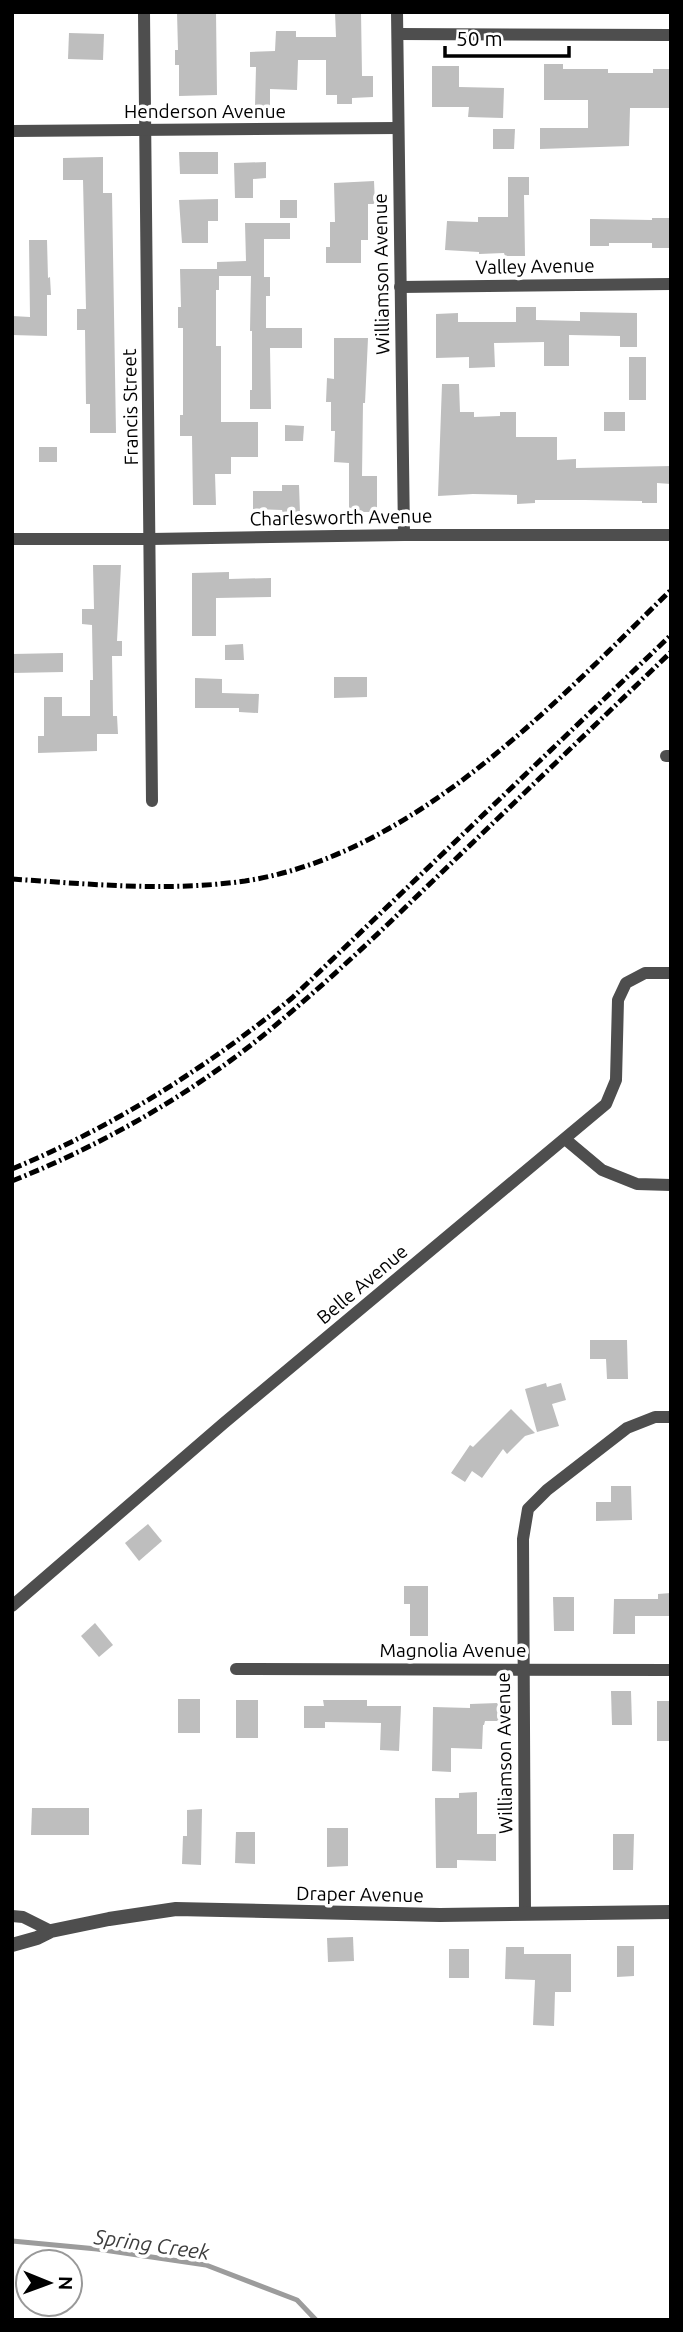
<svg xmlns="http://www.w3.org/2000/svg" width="683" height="2332" viewBox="0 0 683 2332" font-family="Ubuntu,sans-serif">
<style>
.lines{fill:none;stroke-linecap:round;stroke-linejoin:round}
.stream{stroke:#9c9c9c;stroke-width:5}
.building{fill:#bebebe}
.minor{stroke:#4e4e4e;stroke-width:12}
.tertiary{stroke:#4e4e4e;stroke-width:14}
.rail{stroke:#000;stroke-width:5;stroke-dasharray:10 3.5 2 3.5;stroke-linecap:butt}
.labels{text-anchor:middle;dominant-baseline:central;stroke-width:7;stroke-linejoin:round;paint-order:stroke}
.street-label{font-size:19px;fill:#000;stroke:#fff}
.water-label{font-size:21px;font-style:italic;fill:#3d3d3d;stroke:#fff}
</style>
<rect width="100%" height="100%" fill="#fff"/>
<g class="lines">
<path class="stream" d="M12,2241L97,2249L206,2265L297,2300L316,2320"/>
</g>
<g class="building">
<path d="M177,12H216L217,95L179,96V65H175V50H178Z"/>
<path d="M335,12H361L362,76H373V97L352,98V104H337V95H326V60H298L297,90L270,89V106H255L256,67H250V52L275,51L276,31H296V37H336Z"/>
<path d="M69,33L104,34L103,60L68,59Z"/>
<path d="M544,64H563V69H608V73H653V69H671V108H630L629,146L540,149V128H588V100H544Z"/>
<path d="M432,66H459V87L504,88L503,118L468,117L469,107H432Z"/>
<path d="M493,129H515L514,149H493Z"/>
<path d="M179,152H218V174H180Z"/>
<path d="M103,157V193H112L116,433H90V404H86L85,330H77V309H86L83,180H63V158Z"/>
<path d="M266,162V178L253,179V198H235L234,163Z"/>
<path d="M508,177H529V195H524L525,256H505L504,253L479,254V252L445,250L447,221L478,222V217H508Z"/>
<path d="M374,181L375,204H368V240H361V263H326V247H330V222H335L334,183Z"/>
<path d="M218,199V221H208V243H182L179,200Z"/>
<rect x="280" y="200" width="17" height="18"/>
<path d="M652,218H671V248H652V243H609V246H590V219L652,220Z"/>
<path d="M245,223H290V239H264V277H270V296H266V328H302V348H270L271,409H250V390H252V331H250L251,276H219V290H216V346H221V422H258V457H231V474H215L216,505H193L192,436H180V415H183V328H178V307H181L180,269H217V262L246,261Z"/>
<path d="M29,240H47L48,278L50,277L51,295H47V336L12,335V316L30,317Z"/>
<path d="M516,307H536V320L580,321V312L637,313V347H620V336L569,335V366H544V342L494,343L495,367L469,368V357L436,358V314L458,313V322H516Z"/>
<path d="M334,338H368L365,403H363L362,476H377V512H349V463L334,462L335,431H331V402H326L327,378L334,379Z"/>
<rect x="629" y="357" width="17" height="43"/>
<path d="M442,384H459L460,412H474V417L500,416V412H516V437H557V460L576,459V468L671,466V484L657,483V503H642V501L585,500H535V503L517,504V495L473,494L438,496Z"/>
<rect x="604" y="412" width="21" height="19"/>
<path d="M285,425L304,426L303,441H285Z"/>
<rect x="39" y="447" width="18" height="15"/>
<path d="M282,485H299L300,513H283L282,510L253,509V491H282Z"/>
<path d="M93,565H121L117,641H122V656H112L113,716H117L118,734H97V751L38,753V736H44V697H62V716H90V680H93L92,625L82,624V609H94Z"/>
<path d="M229,572V579L271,578V597L216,598V636H192V573Z"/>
<path d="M243,644L244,660H225V645Z"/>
<path d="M63,653V672L12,673V654Z"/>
<path d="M334,677H367V697L334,698Z"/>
<path d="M195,678L222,679V693L259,694L258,713L239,712V708H195Z"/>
<path d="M590,1340H627L628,1379H607L606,1359H590Z"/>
<path d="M546,1383L547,1387L561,1383L566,1400L552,1404L559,1426L537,1432L525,1389Z"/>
<path d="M511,1409L535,1433L525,1436L507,1454L503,1449L482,1478L472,1471L465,1482L451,1473L470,1445L473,1447Z"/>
<path d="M611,1486H631L632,1520L596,1521V1502H611Z"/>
<path d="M148,1524L162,1541L139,1561L125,1543Z"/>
<path d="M404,1586H428V1636H410V1604H404Z"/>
<path d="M671,1593V1616H635V1634H613L614,1599H658V1594Z"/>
<path d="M553,1597H574V1631H554Z"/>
<path d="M95,1623L113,1645L99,1657L81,1636Z"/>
<path d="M611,1691H631L632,1725H612Z"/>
<rect x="178" y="1699" width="22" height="34"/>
<rect x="236" y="1700" width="22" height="38"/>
<path d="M323,1700H367V1706H401L399,1751L380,1750L381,1723L325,1722V1728H304V1706H324Z"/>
<rect x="657" y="1701" width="14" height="40"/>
<path d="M498,1703L499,1721H485L484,1725H483L482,1749L451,1748V1772L432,1771L433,1707L470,1708V1704Z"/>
<path d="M477,1792V1834H496V1861L457,1860V1868H436L435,1798H459V1793Z"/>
<path d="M32,1808H89V1835H31Z"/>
<path d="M202,1809L201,1865L182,1864L183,1836H187V1810Z"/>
<path d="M327,1828H348V1866L327,1867Z"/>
<path d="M236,1832H255V1864L235,1863Z"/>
<path d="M613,1834H634L633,1870H613Z"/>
<path d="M353,1937L354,1961L328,1962L327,1938Z"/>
<path d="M617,1946H634V1976L617,1977Z"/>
<path d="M506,1947H524V1954H571V1992H555L554,2026L533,2025L535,1980L505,1979Z"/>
<rect x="449" y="1949" width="20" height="29"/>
</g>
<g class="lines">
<g class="minor">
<path d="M144,12L152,801"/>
<path d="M397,12L404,535"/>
<path d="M398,34L671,35"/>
<path d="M12,131L398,128"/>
<path d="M400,287L671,284"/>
<path d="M12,539H151L404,535H671"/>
<path d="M666,756H671"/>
<path d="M565,1139L602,1170L637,1184L671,1185"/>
<path d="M12,1606L224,1423L606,1104L616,1080L618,1000L626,983L645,973H671"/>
<path d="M236,1669L671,1670"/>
<path d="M525,1913L523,1539L528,1509L547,1490L627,1428L655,1417H671"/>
<path d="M12,1916L23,1917L51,1931"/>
</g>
<path class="tertiary" d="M12,1945L37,1938L51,1931L109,1919L176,1909L440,1915L671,1912"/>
<g class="rail">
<path d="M12,879C89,884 168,892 245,881C414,855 554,704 671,590"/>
<path d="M12,1169C115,1126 206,1068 292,998L671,635"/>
<path d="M12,1181C100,1146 186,1097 260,1038C304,1002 346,964 387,925L671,652"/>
</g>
</g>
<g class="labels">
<g class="street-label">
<text x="205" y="111">Henderson Avenue</text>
<text transform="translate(535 266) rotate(-1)">Valley Avenue</text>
<text transform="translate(381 274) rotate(-91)">Williamson Avenue</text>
<text transform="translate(130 407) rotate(-91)">Francis Street</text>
<text transform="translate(341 517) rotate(-1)">Charlesworth Avenue</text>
<text transform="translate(362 1284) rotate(-40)">Belle Avenue</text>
<text x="453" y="1650">Magnolia Avenue</text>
<text transform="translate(504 1753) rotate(-91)">Williamson Avenue</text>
<text transform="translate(360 1894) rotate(1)">Draper Avenue</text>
</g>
<g class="water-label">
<text transform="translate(152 2244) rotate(8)">Spring Creek</text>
</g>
</g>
<rect width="683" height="2332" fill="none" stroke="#000000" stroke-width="28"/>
<g transform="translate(49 2283) rotate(91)"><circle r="33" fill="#ffffff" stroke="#999999" stroke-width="2"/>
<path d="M0-5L12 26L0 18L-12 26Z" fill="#000000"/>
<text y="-10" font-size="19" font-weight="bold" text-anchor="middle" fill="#000000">N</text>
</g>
<path d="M445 46v10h124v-10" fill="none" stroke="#000000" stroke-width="3.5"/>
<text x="456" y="46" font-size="21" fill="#000000" stroke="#ffffff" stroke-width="5" paint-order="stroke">50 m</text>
</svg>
